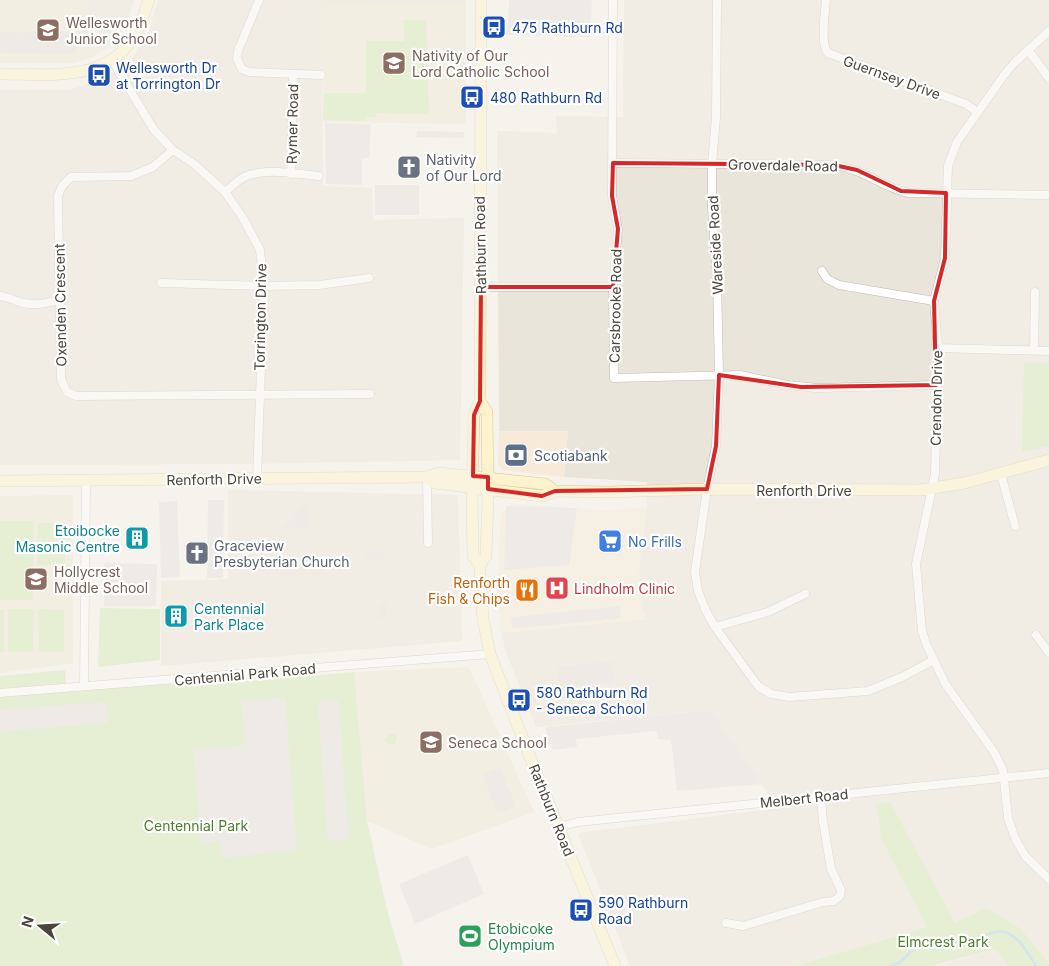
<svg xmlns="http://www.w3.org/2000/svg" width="1049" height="966" viewBox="0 0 1049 966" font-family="Inter,sans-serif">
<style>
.residential{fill:#eae5da}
.commercial{fill:#f7ead8}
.education{fill:#efe8d6}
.green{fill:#d2eab5}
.parking{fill:#e5e3e0}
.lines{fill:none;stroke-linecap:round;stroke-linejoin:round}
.stream{stroke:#a9d4f2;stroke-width:2.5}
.street-casing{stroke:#c2bbae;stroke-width:9}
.secondary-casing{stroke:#d6c79b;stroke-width:12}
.street{stroke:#fff;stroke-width:8}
.secondary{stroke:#fff3cd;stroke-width:11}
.marked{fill:none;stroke:#d62828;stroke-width:4;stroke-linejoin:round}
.labels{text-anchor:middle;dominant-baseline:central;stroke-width:4.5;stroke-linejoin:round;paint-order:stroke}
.education-label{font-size:14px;fill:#785e54;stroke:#fff;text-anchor:start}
.transit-label{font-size:14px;fill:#164399;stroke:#fff;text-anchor:start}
.street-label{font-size:14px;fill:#4b4439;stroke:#fff}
.worship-label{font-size:14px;fill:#5b616d;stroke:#fff;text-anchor:start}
.service-label{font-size:14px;fill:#4e5e75;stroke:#fff;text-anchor:start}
.culture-label{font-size:14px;fill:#0d838f;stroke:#fff;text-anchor:end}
.shop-label{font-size:14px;fill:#366cbe;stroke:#fff;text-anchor:start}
.food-label{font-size:14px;fill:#c56008;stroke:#fff;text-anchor:end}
.health-label{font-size:14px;fill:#be3a42;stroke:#fff;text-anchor:start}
.park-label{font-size:14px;fill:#4a7f2a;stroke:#fff}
.leisure-label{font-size:14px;fill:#27864d;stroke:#fff;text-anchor:start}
</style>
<rect width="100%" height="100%" fill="#f6f3ec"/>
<g class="residential">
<path d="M88,0H134L126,25L109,47L84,13Z"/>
<path d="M158,0H466V4L321,3L323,186L372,188L373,220L464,218L460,460L244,464L0,465V90H69L94,82L129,63L147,37Z"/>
<path d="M624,0H1049V963L1021,929L955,923L882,838L927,927L795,966H630L578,833L777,808L711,710L536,727L507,655L501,633L647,619L642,610L639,571L647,507V482L564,477L568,431H499L497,131L557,133L556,116L623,117Z"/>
<path d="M228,490L458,495L462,641L161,666V581L228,579Z"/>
<path d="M996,949L1009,966H936Z"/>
</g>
<g class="commercial">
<path d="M499,431H568L564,477L503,470L498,464Z"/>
<path d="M511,503L605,511L647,507L639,571L642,610L647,619L501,633L497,590L501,511L506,510Z"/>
</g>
<g class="education">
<path d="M0,0H88L84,13L109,47L93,57L73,63H0Z"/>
<path d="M321,2L466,4V124L323,122Z"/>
<path d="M73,495V663L0,673V496Z"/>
<path d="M469,667L534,812L432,849L367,821L354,672Z"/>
</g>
<g class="green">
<path d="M404,20H426L429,114L377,113L375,117H365V121L323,120L324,93H366V41H404Z"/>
<path d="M1024,362L1049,363V446L1022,452Z"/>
<rect x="0" y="521" width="33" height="79"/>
<path d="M38,523H65V565H37Z"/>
<path d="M100,608L160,609V660L98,667Z"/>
<rect x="0" y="609" width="4" height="43"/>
<path d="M8,609H34L33,652H8Z"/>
<path d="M38,609L64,610V652H39Z"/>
<path d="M65,670L66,685L213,684L354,672L367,821L387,910L404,966H0V676Z"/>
<path d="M396,733L397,739L395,744L390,745L385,741L388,735Z"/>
<path d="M890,802L955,923L987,908L1021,929L1049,963V966H1009L995,949L931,966H795L927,927L881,838L877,805Z"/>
</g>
<g class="parking">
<path d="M509,0H592L590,37L507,35Z"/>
<path d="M0,32L75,33L76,54L0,53Z"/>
<path d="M325,123L371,124L369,158L362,159V185L326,184Z"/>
<path d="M417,131L464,132V138L416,137Z"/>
<rect x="375" y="185" width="44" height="30"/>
<path d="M208,500H224L223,578H207Z"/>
<path d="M177,501L180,577L161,578L159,502Z"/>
<path d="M308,504V529H284V523L292,522L293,511L301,505Z"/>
<path d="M506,506L577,508L569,565L504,570Z"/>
<rect x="364" y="552" width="21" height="7"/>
<path d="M104,563L157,564L156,606H104Z"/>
<path d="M380,603H387L386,619L379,618Z"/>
<path d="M620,606L621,618L512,629L511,617Z"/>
<path d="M612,661L614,683L560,688L558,667Z"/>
<path d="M549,679V684L530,686L529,680Z"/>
<path d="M285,698L297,850L222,858L219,841L201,844L194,750L245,746L242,701Z"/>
<path d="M339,700L348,840L328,841L318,701Z"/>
<path d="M106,702L108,723L0,731V710Z"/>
<path d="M711,710L762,784L677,791L671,740L658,739L656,731L576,739L577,747L552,750L551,744H548L546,727Z"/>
<path d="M500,767L516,806L498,814L482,774Z"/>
<path d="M468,855L484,894L415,924L399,884Z"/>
</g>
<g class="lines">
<path class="stream" d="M891,966L899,963L918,945H923L929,948L942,949L958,942L1000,931C1018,933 1027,952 1036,966"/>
<g class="street-casing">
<g id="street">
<path d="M259,0L238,51L237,59L242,69L249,72L321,75"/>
<path d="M613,0L612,196L618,229L613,287L614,378L740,375L788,385L817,388L936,385"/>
<path d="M717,0L716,117L712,164V208L717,279L719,375L716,446L707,489L695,572L698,591L706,611L715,627L758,686L771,694L789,697L868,691L902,677L934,660"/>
<path d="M826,0C825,14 820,43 828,53L966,104L977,112"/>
<path d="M1049,31L1014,63L1004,75L957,142L948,166L945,258L934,301L938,348L935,474L916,564L922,631L927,646L946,685L994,752L1003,770L1008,818L1015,838L1025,856L1049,879"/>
<path d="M1028,50L1049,78"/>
<path d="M112,60L154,130L173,150L194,164L225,192L243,218L260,250L264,286L257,478"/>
<path d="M173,150L153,167L131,176L71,177L62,186L58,196L61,379L67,392L76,396L370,394"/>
<path d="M613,163L834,165C864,169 881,187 909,193L1049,195"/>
<path d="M291,174L293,74"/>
<path d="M225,192C231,187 237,181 244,177C267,167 295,174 319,176"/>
<path d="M822,271L827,279L839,285L934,301"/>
<path d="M161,283L264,286L319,285L369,278"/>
<path d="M481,287H613"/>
<path d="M0,296C9,297 15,301 23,303C36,306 47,303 59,300"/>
<path d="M938,348L1049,351"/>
<path d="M1034,350L1035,292"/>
<path d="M1001,474L1015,526"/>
<path d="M427,477L428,543"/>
<path d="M715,627L768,612L805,594"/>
<path d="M1036,635L1049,653"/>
<path d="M84,686L86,481"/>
<path d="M0,693L490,654"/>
<path d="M559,827L578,822L1049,773"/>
<path d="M726,923L743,926L823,902L834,901L840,896L841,890L831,869L823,821L821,797"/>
</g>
</g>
<g class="secondary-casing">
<g id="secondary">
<path d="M0,74C50,74 112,84 138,29C143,20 145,10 149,0"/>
<path d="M480,401L487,412L488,499L486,556L480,565V578L483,619L490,654L526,747L615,966"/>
<path d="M427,477L435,483L542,496L555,491L608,492L707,489L921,490L964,483L1049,460"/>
<path d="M0,481L427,477L438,473L545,484L555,491"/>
<path d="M480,565L473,556L472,496L474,415L480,401L481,0"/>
</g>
</g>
<use href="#street" class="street"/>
<use href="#secondary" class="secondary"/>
</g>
<path d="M0 0H1049V966H0ZM613,163L834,165L857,170L901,191L946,193L945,258L934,301L936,385L801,387L719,375L716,446L707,489L555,491L542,496L488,489V477L473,476L474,415L480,401L481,287H613L618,229L612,196Z" fill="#f6f3ec" fill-opacity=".55" fill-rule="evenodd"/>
<path class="marked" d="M613,163L834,165L857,170L901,191L946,193L945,258L934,301L936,385L801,387L719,375L716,446L707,489L555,491L542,496L488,489V477L473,476L474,415L480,401L481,287H613L618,229L612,196Z"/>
<defs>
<g id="bus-square" transform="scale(1.25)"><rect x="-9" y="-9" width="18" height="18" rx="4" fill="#1a4fb4" stroke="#fff"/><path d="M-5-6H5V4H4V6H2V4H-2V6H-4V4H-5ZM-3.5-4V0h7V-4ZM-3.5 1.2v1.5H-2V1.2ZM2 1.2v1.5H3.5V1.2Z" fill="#fff"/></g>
<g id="school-square" transform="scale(1.25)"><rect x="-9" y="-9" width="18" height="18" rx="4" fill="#8d6e63" stroke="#fff"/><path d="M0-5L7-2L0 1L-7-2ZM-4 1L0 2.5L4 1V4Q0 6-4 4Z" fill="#fff"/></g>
<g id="church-square" transform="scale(1.25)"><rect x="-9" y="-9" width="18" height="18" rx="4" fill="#6b7280" stroke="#fff"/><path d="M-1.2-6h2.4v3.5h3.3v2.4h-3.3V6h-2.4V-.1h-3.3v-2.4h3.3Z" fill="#fff"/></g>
<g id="bank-square" transform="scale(1.25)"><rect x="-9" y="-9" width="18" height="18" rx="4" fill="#5c6f8a" stroke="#fff"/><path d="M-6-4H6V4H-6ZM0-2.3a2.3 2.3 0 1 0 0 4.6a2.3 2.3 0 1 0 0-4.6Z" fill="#fff"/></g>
<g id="building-square" transform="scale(1.25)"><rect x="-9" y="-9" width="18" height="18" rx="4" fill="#0f9aa8" stroke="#fff"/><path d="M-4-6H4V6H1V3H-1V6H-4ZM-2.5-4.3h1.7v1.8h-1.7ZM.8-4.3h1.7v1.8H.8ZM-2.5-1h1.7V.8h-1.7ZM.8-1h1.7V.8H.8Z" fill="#fff"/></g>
<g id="supermarket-square" transform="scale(1.25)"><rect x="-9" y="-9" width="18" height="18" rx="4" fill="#3f7fe0" stroke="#fff"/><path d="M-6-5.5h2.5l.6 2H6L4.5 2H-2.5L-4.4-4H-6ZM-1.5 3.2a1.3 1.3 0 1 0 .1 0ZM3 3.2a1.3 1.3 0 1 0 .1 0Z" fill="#fff"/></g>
<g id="hospital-square" transform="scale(1.25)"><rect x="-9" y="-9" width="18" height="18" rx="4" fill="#e0444e" stroke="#fff"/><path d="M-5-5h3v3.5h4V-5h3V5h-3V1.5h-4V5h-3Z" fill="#fff"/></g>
<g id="restaurant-square" transform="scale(1.25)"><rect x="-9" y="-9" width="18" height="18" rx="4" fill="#e8710a" stroke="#fff"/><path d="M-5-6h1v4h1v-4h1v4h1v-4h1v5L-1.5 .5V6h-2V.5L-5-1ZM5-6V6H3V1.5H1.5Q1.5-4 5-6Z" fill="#fff"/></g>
<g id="stadium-square" transform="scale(1.25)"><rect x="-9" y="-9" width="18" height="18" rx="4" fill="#2e9e5b" stroke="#fff"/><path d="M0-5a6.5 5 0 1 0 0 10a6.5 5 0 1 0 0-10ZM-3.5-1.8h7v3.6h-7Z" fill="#fff"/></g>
</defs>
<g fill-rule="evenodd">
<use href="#bus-square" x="494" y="27"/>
<use href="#school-square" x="48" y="30"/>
<use href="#school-square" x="394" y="63"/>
<use href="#bus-square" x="99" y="75"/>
<use href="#bus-square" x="472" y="97"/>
<use href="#church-square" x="409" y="167"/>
<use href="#bank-square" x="516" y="455"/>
<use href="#building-square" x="137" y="538"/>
<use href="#supermarket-square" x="610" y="541"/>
<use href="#church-square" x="197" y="553"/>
<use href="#school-square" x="36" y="579"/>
<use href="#hospital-square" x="557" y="588"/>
<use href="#restaurant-square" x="527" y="590"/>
<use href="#building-square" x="176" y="616"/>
<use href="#bus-square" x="519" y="700"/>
<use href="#school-square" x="431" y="742"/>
<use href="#bus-square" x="581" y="910"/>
<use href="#stadium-square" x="470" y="936"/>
</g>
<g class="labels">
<g class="education-label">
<text x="66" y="22">Wellesworth<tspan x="66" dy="16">Junior School</tspan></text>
<text x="412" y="55">Nativity of Our<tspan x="412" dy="16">Lord Catholic School</tspan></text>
<text x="54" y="571">Hollycrest<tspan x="54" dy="16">Middle School</tspan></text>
<text x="448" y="742">Seneca School</text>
</g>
<g class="transit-label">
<text x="512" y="27">475 Rathburn Rd</text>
<text x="116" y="67">Wellesworth Dr<tspan x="116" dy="16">at Torrington Dr</tspan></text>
<text x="490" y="97">480 Rathburn Rd</text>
<text x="536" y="692">580 Rathburn Rd<tspan x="536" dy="16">- Seneca School</tspan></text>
<text x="598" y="902">590 Rathburn<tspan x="598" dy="16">Road</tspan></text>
</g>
<g class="street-label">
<text transform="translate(892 77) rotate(20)">Guernsey Drive</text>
<text transform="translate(292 124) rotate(-89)">Rymer Road</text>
<text transform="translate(783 165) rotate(1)">Groverdale Road</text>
<text transform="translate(480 245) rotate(-91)">Rathburn Road</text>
<text transform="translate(715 245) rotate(-93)">Wareside Road</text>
<text transform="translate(60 305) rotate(-91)">Oxenden Crescent</text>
<text transform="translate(615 306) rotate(-89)">Carsbrooke Road</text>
<text transform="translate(260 317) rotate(-89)">Torrington Drive</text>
<text transform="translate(936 398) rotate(-89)">Crendon Drive</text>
<text transform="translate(214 479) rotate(-1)">Renforth Drive</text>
<text x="804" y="490">Renforth Drive</text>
<text transform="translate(245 674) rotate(-5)">Centennial Park Road</text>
<text transform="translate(804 798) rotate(-6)">Melbert Road</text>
<text transform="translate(552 810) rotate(68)">Rathburn Road</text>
</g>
<g class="worship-label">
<text x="426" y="159">Nativity<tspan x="426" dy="16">of Our Lord</tspan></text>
<text x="214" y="545">Graceview<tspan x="214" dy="16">Presbyterian Church</tspan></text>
</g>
<g class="service-label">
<text x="534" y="455">Scotiabank</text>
</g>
<g class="culture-label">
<text x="120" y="530">Etoibocke<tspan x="120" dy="16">Masonic Centre</tspan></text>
<text x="194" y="608" text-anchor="start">Centennial<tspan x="194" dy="16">Park Place</tspan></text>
</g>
<g class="shop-label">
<text x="628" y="541">No Frills</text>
</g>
<g class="food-label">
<text x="510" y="582">Renforth<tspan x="510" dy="16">Fish &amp; Chips</tspan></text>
</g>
<g class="health-label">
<text x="574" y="588">Lindholm Clinic</text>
</g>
<g class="park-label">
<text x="196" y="825">Centennial Park</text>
<text x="943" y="941">Elmcrest Park</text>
</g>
<g class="leisure-label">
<text x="488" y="928">Etobicoke<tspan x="488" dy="16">Olympium</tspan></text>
</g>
</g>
<g transform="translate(40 926) rotate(288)" stroke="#ffffff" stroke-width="4" paint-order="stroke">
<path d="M0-4L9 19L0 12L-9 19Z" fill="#4b4439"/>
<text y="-8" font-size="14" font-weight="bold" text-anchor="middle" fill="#4b4439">N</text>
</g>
</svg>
